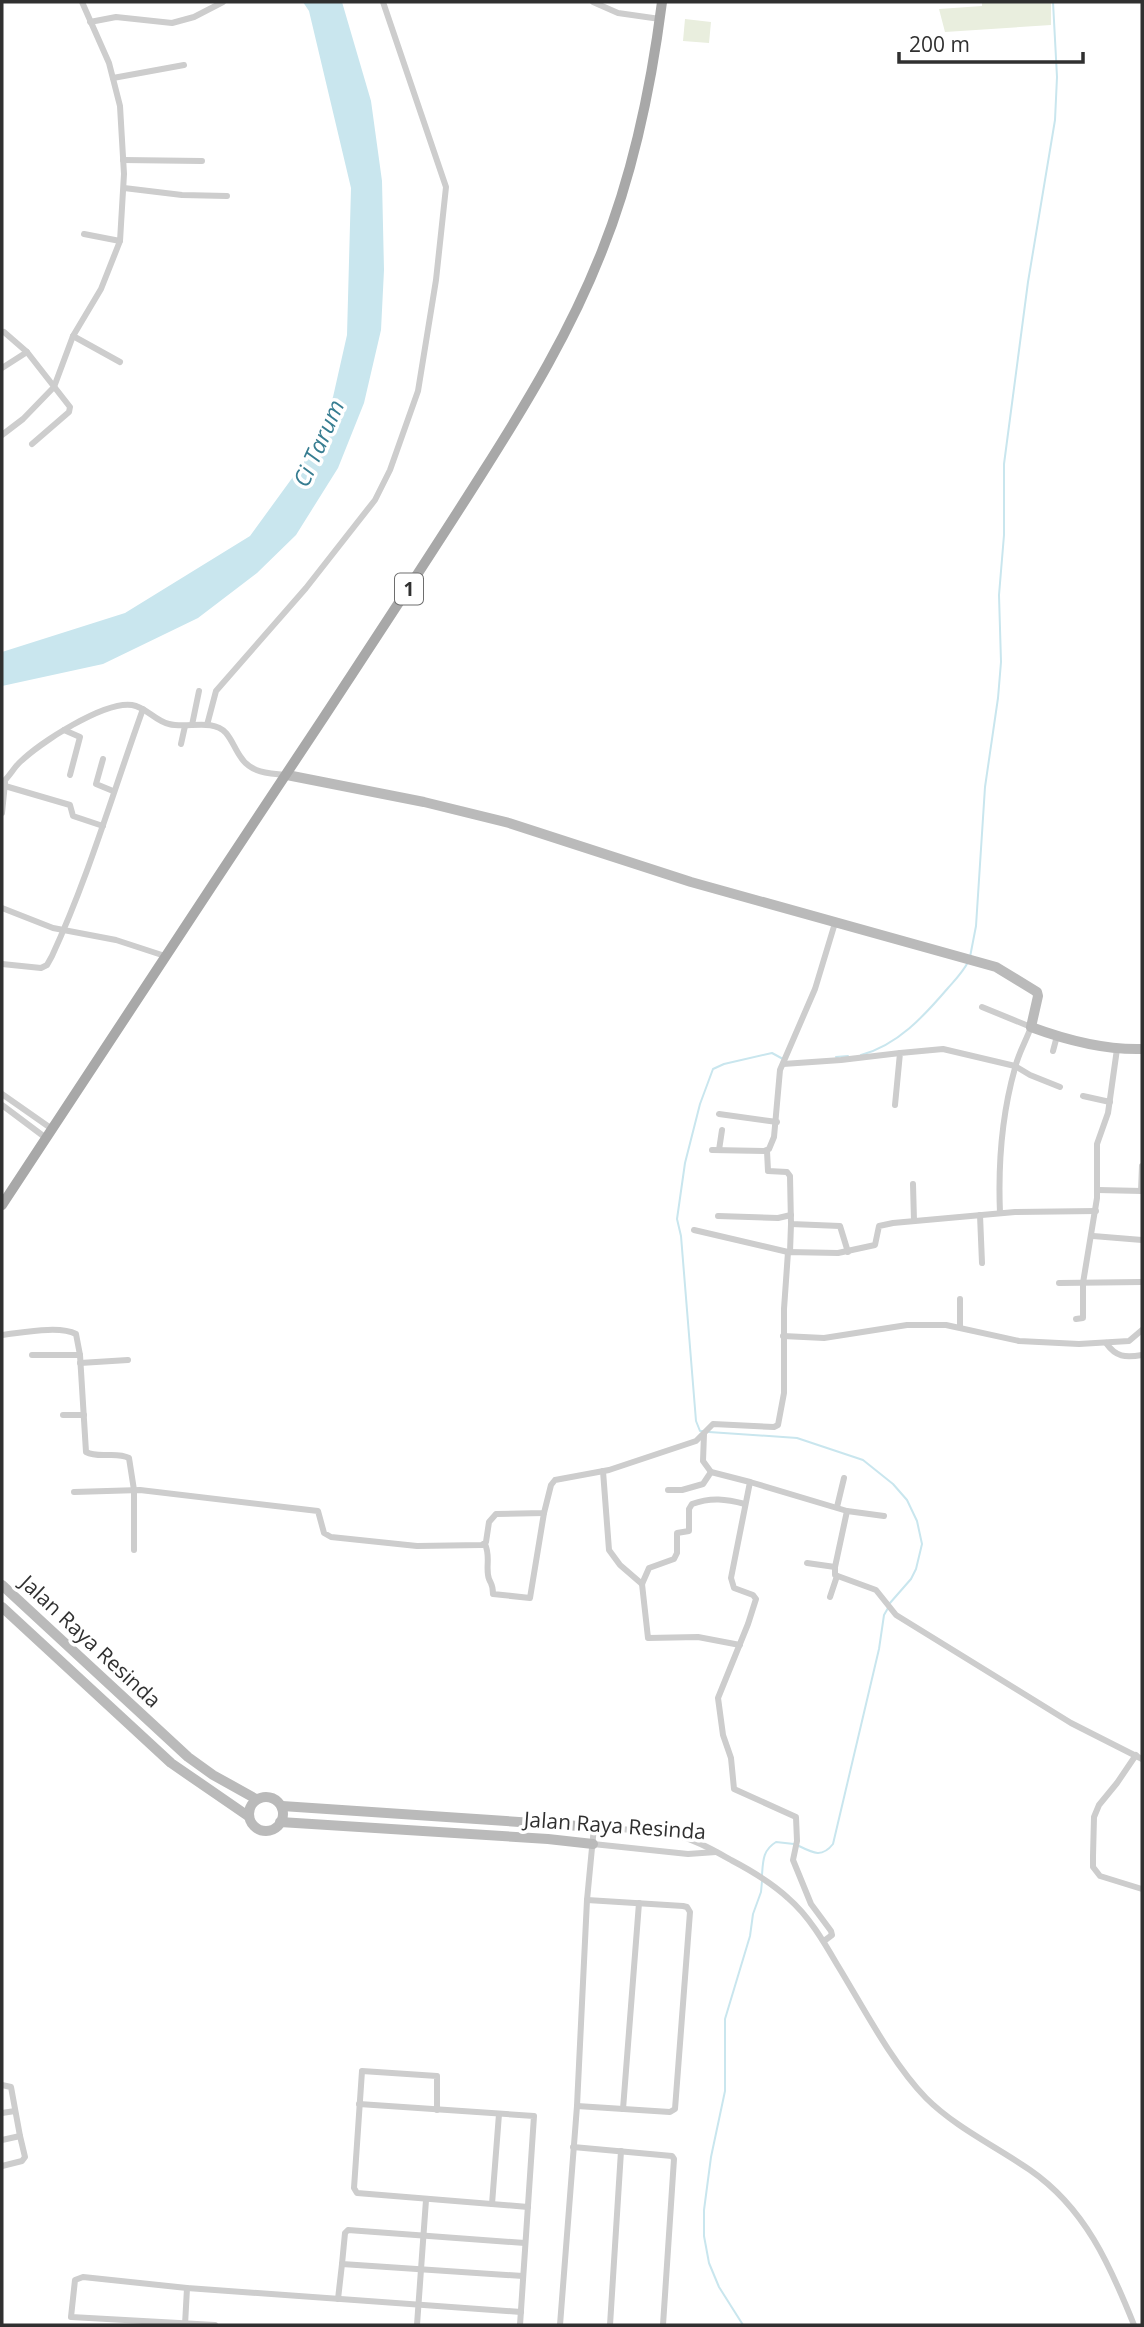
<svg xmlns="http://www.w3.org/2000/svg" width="1144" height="2327" viewBox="0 0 1144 2327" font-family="'Open Sans',sans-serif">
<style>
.green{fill:#e9eede}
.water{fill:#c9e6ee}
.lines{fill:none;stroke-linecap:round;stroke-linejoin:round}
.stream{stroke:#c9e6ee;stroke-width:2}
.street{stroke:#cdcdcd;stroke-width:6}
.secondary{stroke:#bababa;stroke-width:10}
.primary{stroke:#a8a8a8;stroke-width:10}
.labels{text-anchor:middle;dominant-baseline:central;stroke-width:7;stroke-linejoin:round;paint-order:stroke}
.shield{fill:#fff;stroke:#6e6e6e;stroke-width:2}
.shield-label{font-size:19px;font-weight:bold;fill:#303030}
.street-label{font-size:21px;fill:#303030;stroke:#fff}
.water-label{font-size:23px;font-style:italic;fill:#377d91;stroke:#fff}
</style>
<rect width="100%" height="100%" fill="#fff"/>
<g class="green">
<path d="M982,2H1051V25L945,32L939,9L982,6Z"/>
<path d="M685,19L711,22L709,43L683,41Z"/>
</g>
<path class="water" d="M303,2H342L371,101L382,181L384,270L381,330L364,403L338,468L296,535L257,573L198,618L103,664L2,686V652L125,613L250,536L306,459L333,397L347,335L351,188L309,11Z"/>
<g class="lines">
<g class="stream">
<path d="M970,957L976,926L985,787L998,698L1001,662L999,595L1004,535V464L1028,282L1055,120L1057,77L1053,2"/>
<path d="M861,1055C898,1045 924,1016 948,988C955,980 963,972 968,962"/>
<path d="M836,1057L848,1056"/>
<path d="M703,1431H700L696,1421L681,1236L677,1219L685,1163L700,1104L713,1069L724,1064L772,1053L783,1059"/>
<path d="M709,1432L797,1438L863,1460L893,1484L907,1500L917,1521L922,1544L916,1569L911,1579L890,1603"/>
<path d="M799,1846C813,1853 822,1858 833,1844L879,1649L884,1615L888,1608"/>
<path d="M762,1875C763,1860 763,1850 776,1842L794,1844"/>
<path d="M743,2325L719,2287L709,2263L704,2236V2210L711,2157L725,2091V2019L750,1936L753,1914L761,1892L762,1881"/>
</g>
<g class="street">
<path d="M593,2L618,13L660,19"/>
<path d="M90,22L116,17L172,23L194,17L223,2"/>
<path d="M113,78L184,65"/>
<path d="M123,160L202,161"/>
<path d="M124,188L182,195L227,196"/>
<path d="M84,234L120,241"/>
<path d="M4,332L27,352L70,407L69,412L32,444"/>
<path d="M73,336L120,362"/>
<path d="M2,368L27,352"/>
<path d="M2,435L23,419L54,387L73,336L101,289L120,241L124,174L120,106L109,63L82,2"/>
<path d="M192,725L199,691"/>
<path d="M207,725L216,691L306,588L375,500L390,470L418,391L436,280L446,187L383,2"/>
<path d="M64,730L80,737L70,775"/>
<path d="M181,744L185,726"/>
<path d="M103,759L96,784L113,791"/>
<path d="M2,783C9,777 13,769 19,763C39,743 104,701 132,705C146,707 155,721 169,724C187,729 212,718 226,733C232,740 235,749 240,756C250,773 269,774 287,775"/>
<path d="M5,786L70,805L73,816L103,826"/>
<path d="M2,813L5,783"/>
<path d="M2,908L53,928L116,940L165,956"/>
<path d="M2,964L41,968L47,965L52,956C89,876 113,792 143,709"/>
<path d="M982,1007L1031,1027C1026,1041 1018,1054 1015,1068C1002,1114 998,1165 1000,1213"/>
<path d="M1053,1051L1057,1036"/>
<path d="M783,1064L841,1060L900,1053"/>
<path d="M2,1094L52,1129"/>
<path d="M1083,1096L1110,1102"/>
<path d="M2,1105L46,1138"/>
<path d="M895,1105L900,1053L943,1049L1015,1066L1030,1075L1060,1087"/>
<path d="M719,1114L777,1122"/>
<path d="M712,1150L764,1151L769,1149L774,1137L780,1070L815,989L835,923"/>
<path d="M719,1150L722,1130"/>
<path d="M767,1151L768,1171L787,1172L790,1176L791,1224L840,1226L848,1252"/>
<path d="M913,1184L914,1221"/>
<path d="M1098,1190L1142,1191"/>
<path d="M1141,1191L1142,1166"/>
<path d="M980,1215L982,1263"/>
<path d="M718,1216L778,1218L791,1215"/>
<path d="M694,1230L788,1252"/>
<path d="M1093,1236L1142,1240"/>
<path d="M790,1252L791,1224"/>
<path d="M1059,1283L1142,1282"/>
<path d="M1076,1319L1083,1318V1283L1097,1198V1144L1108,1113L1117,1049"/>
<path d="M960,1327V1299"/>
<path d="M2,1335C21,1333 59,1325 76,1334L80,1355L86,1452C99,1459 116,1451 129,1458L134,1490V1550"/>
<path d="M783,1336L824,1338L907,1325H946L1019,1341L1079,1344L1129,1341L1142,1330"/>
<path d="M1106,1343C1116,1357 1125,1358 1142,1355"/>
<path d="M32,1355H80"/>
<path d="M80,1363L128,1360"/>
<path d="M63,1415H84"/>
<path d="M704,1434L703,1461L711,1472L750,1482L847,1511L835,1567V1575L876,1590L896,1615L1071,1723L1142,1759"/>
<path d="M603,1471L609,1550L620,1565L642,1584"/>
<path d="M750,1482L731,1578L734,1588L753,1595L756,1599L748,1624L718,1698L723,1735L731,1758L734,1789L796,1817L797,1841L793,1860L811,1904L831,1931L832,1935L824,1941"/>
<path d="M668,1490H682L703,1484L711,1472"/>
<path d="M74,1492L140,1490L318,1511L324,1533L331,1537L417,1546L482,1545L486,1542L489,1522L496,1514L544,1513L551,1485L555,1480L609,1470L696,1441L713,1424L774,1427L778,1425L784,1393V1309L788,1252L838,1253L875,1245L879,1226L893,1223L1015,1212L1096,1211"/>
<path d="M837,1507L844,1478"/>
<path d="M847,1511L884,1516"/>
<path d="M485,1544C491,1557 485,1568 489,1579C492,1586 493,1585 493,1594L530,1598L544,1513"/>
<path d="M807,1563L835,1567"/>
<path d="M830,1597L837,1576"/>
<path d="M740,1645L698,1637L648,1638L642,1584L649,1568L674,1559L677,1553V1533L689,1531V1509L692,1504C711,1497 726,1499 745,1504"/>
<path d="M1136,1755L1117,1783L1099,1805L1094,1817L1093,1856V1867L1100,1876L1142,1889"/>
<path d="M593,1844L688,1854L716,1852"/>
<path d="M2,2085L11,2087L20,2136"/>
<path d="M359,2104L534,2116L520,2325"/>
<path d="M577,2106L670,2112L675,2109L690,1912L687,1907L683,1906L587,1900"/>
<path d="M623,2109L639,1903"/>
<path d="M437,2110V2076L362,2071L354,2188L357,2193L528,2207"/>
<path d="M2,2113L15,2111"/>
<path d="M2,2140L20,2136L25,2157L22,2161L2,2166"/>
<path d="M573,2147L672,2156L674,2159L663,2325"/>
<path d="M492,2204L499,2114"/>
<path d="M342,2264L345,2233L348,2230L525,2243"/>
<path d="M338,2299L342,2264L523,2276"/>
<path d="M185,2325L187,2288"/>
<path d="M215,2325L71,2317L75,2280L83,2277L187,2288L521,2312"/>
<path d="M417,2325L426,2200"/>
<path d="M560,2325L577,2106L587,1900L594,1827C620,1830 659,1830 683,1837C700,1842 715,1851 731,1860C750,1870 772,1883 788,1898C809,1916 824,1942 838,1966C863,2007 892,2063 926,2098C955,2127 995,2146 1030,2170C1085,2208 1110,2265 1134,2325"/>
<path d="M610,2325L621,2151"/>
</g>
<g class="secondary">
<path d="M287,775L424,802L509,823L691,882L996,967L1037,992L1038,996L1031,1027C1066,1040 1105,1050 1142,1049"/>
<path d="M2,1585L188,1757L213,1775L256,1799"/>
<path d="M2,1607L171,1763L248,1816"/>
<circle cx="266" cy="1814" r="17"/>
<path d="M282,1806L594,1827"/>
<path d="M280,1822L548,1839L593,1844"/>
</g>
<path class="primary" d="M2,1205C108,1045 213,883 320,723C375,639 430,556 483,472C528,401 571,330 602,251C634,171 651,88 662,2"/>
</g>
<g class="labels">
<rect class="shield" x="395" y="573.5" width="28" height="31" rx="5"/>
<g class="shield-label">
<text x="409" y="589">1</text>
</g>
<g class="street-label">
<text transform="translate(91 1641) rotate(43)">Jalan Raya Resinda</text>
<text transform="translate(615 1825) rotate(4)">Jalan Raya Resinda</text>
</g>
<g class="water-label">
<text transform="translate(318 443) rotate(-66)">Ci Tarum</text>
</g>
</g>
<rect width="1144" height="2327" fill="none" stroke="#303030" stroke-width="7"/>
<path d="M899 52v10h184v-10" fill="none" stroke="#303030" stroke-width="3.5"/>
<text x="909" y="52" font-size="21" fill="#303030" stroke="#ffffff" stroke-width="5" paint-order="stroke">200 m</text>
</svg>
